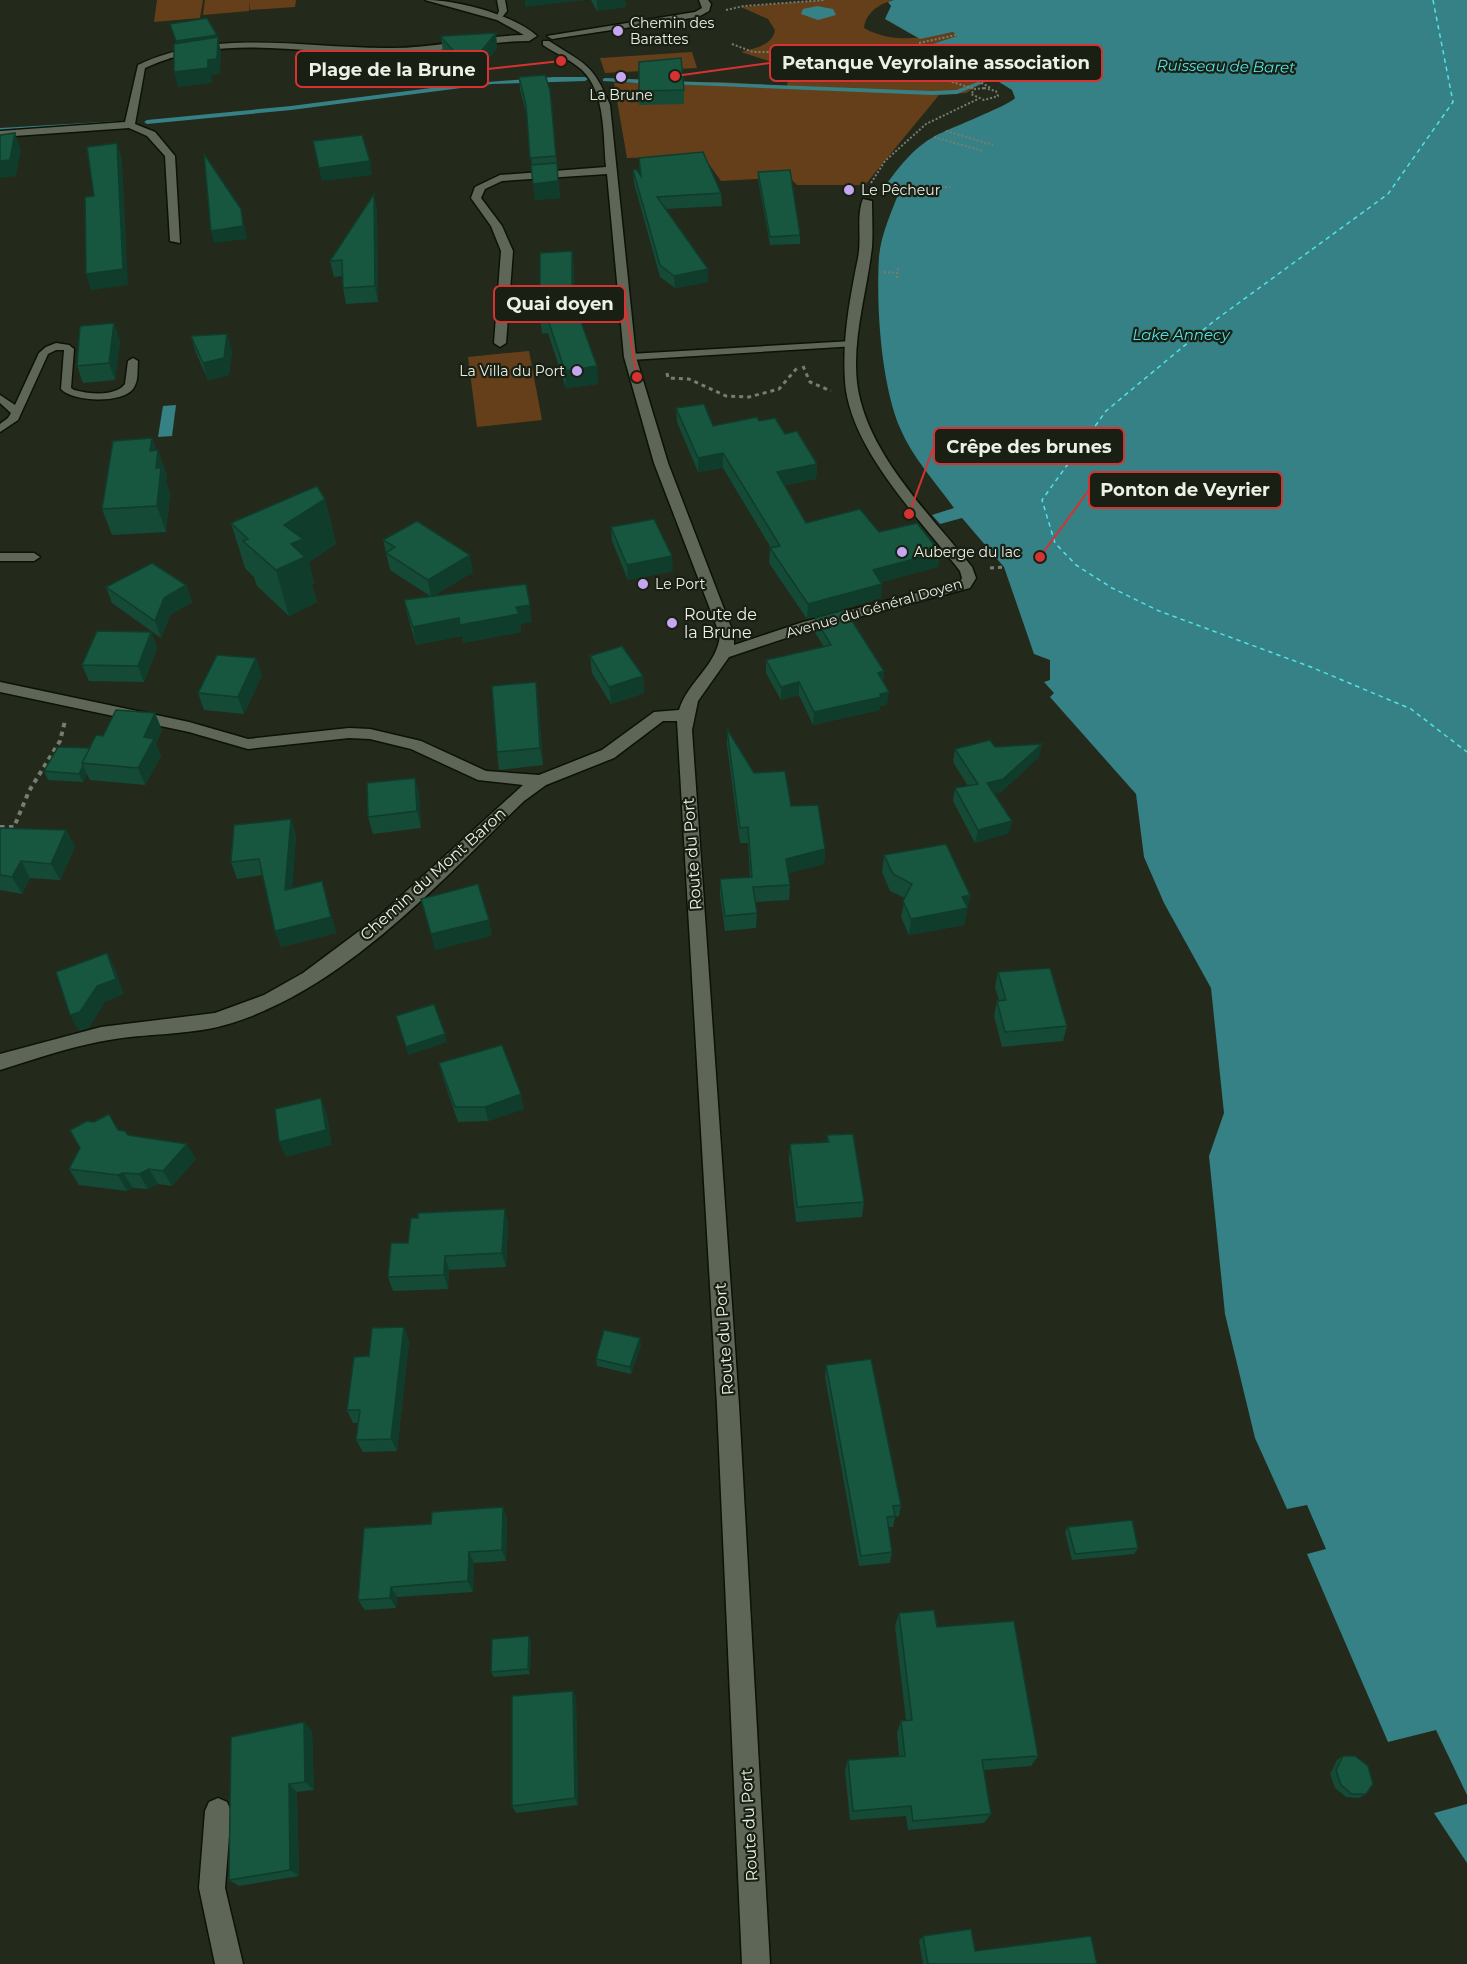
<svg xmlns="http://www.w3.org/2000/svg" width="1467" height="1964" viewBox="0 0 1467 1964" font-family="Montserrat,sans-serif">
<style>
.green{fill:#653f1a}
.water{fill:#368185}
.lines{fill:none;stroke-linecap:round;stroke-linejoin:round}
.stream{fill:#368185;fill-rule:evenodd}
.ferry{stroke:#50e3ea;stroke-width:1.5;stroke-dasharray:4.5 4;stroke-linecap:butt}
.lane-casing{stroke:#0c1206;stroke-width:3}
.street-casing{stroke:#0c1206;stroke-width:3}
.path-far2{stroke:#777d71;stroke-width:2;stroke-dasharray:2 2;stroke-linecap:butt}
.path-far1{stroke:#777d71;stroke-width:3;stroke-dasharray:4 4;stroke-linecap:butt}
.path{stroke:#777d71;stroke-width:4;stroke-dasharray:4.5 4.5;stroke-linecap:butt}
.lane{fill:#5e6757;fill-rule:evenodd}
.street{fill:#5e6757;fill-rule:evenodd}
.wall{fill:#144a36}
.shaded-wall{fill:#103c2c}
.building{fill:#17563f;stroke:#103c2c;stroke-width:1.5}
.poi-dot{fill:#c5a7f1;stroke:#192013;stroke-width:2}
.labels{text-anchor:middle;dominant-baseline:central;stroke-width:4.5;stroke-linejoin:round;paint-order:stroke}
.far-poi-label{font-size:14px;fill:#ecf1e8;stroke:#192013;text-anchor:start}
.far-street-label{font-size:14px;fill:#ecf1e8;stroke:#192013}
.far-water-label{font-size:15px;font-style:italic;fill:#50e3ea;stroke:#192013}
.poi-label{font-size:16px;fill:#ecf1e8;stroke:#192013;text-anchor:start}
.street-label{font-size:16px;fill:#ecf1e8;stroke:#192013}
.leader{fill:none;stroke:#d73232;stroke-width:2}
.callout-dot{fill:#d73232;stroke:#192013;stroke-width:2}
.callout{fill:#192013;stroke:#d73232;stroke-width:2}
.callout-label{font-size:18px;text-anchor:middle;font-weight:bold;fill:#ecf1e8}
</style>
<rect width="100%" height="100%" fill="#232a1c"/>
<g class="green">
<path d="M157,0H203L200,18L154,22Z"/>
<path d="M205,0H296L295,7L250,10V1L249,11L203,15Z"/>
<path d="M821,0H894C879,4 866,12 864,28C892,44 923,38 953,32L957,36L930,48L936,54L925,55L921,60L923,68L947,77L985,82L966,93L939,95L865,185H797L789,177L721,181L703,156L627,158L614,83L721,82L787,86L790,68L741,52C755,48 772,46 775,30L768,19L741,7Z"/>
<path d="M692,52L697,68L605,73L600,58Z"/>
<path d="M529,351L542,420L477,427L468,357Z"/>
</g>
<g class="water">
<path d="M894,0H1467V1795L1436,1730L1388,1742L1307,1554L1326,1549L1307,1505L1287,1509L1255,1438L1225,1314L1209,1156L1224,1113L1211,988L1164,903L1144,857L1136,794L1050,697L1054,693L1044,682L1050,680V660L1034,654L1004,567L962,518L940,524L932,515L954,508C936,483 912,457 900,428C881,383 876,306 879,257C881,233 893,209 901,187L885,186C899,167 913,148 935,136C948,129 1010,105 1015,98L1012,90L999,82L961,75L927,46L957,36L953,32L920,39L885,19L891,6L888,2Z"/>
<path d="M817,6L833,9L836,15L818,20L801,14L803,9Z"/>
<path d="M176,405L172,436L158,437L163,406Z"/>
<path d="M1467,1804V1863L1434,1813Z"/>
</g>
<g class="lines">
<g class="stream">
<path d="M554,77H585L588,79L585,81L492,84L291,110L147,124L144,122L147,120L291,106L462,84Z"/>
<path d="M605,78L653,80L656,82L653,84L603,81V79Z"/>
<path d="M671,81L932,91L956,90L978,82L983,83L957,94L932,95L669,84V82Z"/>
<path d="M120,121V123L118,124L0,132V128Z"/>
</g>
<path class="ferry" d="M1433,0L1453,102L1388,194L1214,321L1106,411L1042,500L1055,543L1076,565L1112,588L1159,611L1311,667L1411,709L1467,752"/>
<g class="lane-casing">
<g id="lane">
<path d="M497,0H505L507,11L500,20L496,18L499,11Z"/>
<path d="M852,341L857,344L856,346L630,360L625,357L630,354Z"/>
<path d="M56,343L69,345L74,349L71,388L74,390C89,394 115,397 125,384L128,361L133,358L138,361C137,370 139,381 133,389C121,404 73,402 61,389L64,350H56L48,354L18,420L0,432V424L8,418L11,413L0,403V395L15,405L39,353L46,347Z"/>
<path d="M0,553H34L40,557L34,561H0Z"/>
</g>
</g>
<g class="street-casing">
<g id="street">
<path d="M425,0C457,0 512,14 537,36L529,41C483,41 438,53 393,54C309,56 224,31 145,68L135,124L155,132L175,156L180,243L170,241L165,156L147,136L129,128L0,137V131L125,122L138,65C219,27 305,49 391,48C436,48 479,36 524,35L497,20Z"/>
<path d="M699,0H708L711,4L709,11L698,17L552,39L547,36L695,12L702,8Z"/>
<path d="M543,41H549C585,64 593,64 610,105L636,357L668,463L734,635V645L803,622L960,582L962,578L960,571C920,519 849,448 845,381C842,340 850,297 858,258C862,239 856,216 863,199L872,201C872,216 873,232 872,247C867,292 852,337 857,383C866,453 929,513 972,567L976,578L970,588L813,629L729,657L698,701L692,730L739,1405L770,1964H742L717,1405L677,721H663L614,758L546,785L524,801C440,882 346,987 232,1023C194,1035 154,1033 115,1039C75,1045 38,1058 0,1070V1054L101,1027L215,1013L264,995L303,973L378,917L523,785L478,780L411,749L370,739L349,738L248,749L189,732L0,692V682L189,722L248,739L349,728L370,729L421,741L486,771L539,775L602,750L654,712L679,710C688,681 717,666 720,635L654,463L624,357L607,174L502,181L485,189L481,198L502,226L513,251L506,343L500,347L494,343L501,251L491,226L471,198L475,187L500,175L606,167C603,137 606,93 582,70C571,60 555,53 543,45Z"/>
<path d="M218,1798L227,1802L231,1811L225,1888L243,1964H215L199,1888L205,1811L209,1802Z"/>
</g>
</g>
<g class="path-far2">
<path d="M726,10L744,6L824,0"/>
<path d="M919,43L956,35"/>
<path d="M732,44L753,52H773L847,69L949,81L975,89"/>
<path d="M950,81L976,80L991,88"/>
<path d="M984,88L996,91L998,96L984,100L971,94L975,89Z"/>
<path d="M946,131L993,145"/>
<path d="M934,137L983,151"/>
<path d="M871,183L885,161L926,124L978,99"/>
<path d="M901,186L950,187"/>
<path d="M884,272L897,273"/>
<path d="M897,278L898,268"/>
</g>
<g class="path-far1">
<path d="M803,366L810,382L831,391"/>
<path d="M667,373L668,378L689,379L726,396L749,397L779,389L797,368"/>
<path d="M990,568L1004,567"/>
</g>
<path class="path" d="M0,827H14L29,791L60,741L65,721"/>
<use href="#lane" class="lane"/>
<use href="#street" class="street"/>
</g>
<g class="wall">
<path d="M591,0H625L626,7L597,11Z"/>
<path d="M496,33L497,48L470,82L443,52L441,37Z"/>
<path d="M519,77L550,90L560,198L535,200L527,116L520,90Z"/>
<path d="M684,90V104L639,105V91Z"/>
<path d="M639,158L721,193L722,206L665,209L708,282L675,288L660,277L634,183L633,170L640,174Z"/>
<path d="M758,172L800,235V244L770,245L758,180Z"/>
<path d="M377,210L378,302L346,304L343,288V276L334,277L330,261Z"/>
<path d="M574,268L573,302L598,384L566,388L548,333L542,334L540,317Z"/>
<path d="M191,336L232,351L229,375L208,380L196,353Z"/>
<path d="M120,340L115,380L83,383L77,366Z"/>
<path d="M676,408L713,426L759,421L785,434L817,464L816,479L784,485L806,523L879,532L940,552L938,567L881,582V598L807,619L769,563L770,548H771L723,468L698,472L677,422Z"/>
<path d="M152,438L156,450H158L167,476L166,482L170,494L166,532L112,535L102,509Z"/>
<path d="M325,499L336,544L309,562L314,584L312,585L317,602L289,616L257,586L254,577L245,568L231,523Z"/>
<path d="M611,527L673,571L628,580L612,541Z"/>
<path d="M383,540L473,572L433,596L532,622L520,624L521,632L463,643L462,636L416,645L408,617L404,600L430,596L390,570Z"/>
<path d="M186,585L192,602L170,615L161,638L112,603L106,587Z"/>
<path d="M815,618L884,671L883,682L887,705L880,706V710L813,725L799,695L781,700L766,673V660L824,647L814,631Z"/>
<path d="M151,632L157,648L144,682L89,681L82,665Z"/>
<path d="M590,656L643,676L644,693L611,704L592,673Z"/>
<path d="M262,675L244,714L204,710L198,693Z"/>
<path d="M538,699L543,765L499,770L497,752Z"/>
<path d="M155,713L162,730L156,744L161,756L145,785L90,780L87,774L83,782L48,780L44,771L90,748Z"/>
<path d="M727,729L754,773L791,806L825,849L824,864L788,873L790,885L789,900L755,902L757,913L756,928L725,931L720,895V879L750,877L748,843H740L727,745Z"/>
<path d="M955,749L1039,757L1001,792L994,793L1009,833L975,843L953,801L955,788L968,786L953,762Z"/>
<path d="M415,778L419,795L421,828L373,834L368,817Z"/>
<path d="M291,819L296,836L292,888L322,881L336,933L281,947L275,931L263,875L237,879L231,862Z"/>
<path d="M0,828L66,830L75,847L60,880L30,878L22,894L0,890Z"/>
<path d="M884,855L970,895L964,925L909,935L901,917L905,898L890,891L882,872Z"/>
<path d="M998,972L1067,1026L1063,1041L1002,1047L994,1016L997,1001H999L995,987Z"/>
<path d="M439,1063L524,1109L488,1121L458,1122L443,1078Z"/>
<path d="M118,1130L128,1135L196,1159L172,1186L158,1184L148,1189L133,1188L127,1191L79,1185L69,1169L80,1148Z"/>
<path d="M827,1135L864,1202L862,1217L796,1222L789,1160L790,1144L827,1142Z"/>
<path d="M508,1222L506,1267L449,1270L448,1289L393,1291L388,1277L408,1243Z"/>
<path d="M404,1327L409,1341L397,1451L363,1452L356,1440L358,1423H353L347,1410L369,1356Z"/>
<path d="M641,1345L631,1374L597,1366L596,1359Z"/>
<path d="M826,1365L901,1505L899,1516L895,1517L893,1527H888L892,1552L890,1563L859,1566L825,1377Z"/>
<path d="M503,1507L507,1519L506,1561L474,1563L473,1592L397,1597L396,1608L365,1610L358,1600L431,1524Z"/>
<path d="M1068,1527L1138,1548L1134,1554L1072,1560L1065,1532Z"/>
<path d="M899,1613L937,1627L1038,1756L1031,1766L984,1770L991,1814L984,1823L908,1830L906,1816L850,1820L845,1770L848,1760L899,1756L897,1732L901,1721L906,1720L895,1626Z"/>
<path d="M529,1636L531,1641L530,1674L494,1677L491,1672Z"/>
<path d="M573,1691L576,1700L578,1805L516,1813L512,1806Z"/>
<path d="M304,1722L312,1731L314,1790L297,1792L299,1876L239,1886L229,1880Z"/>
<path d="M1343,1756L1366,1794L1359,1798L1346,1797L1335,1788L1330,1774L1337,1760Z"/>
<path d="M923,1936L975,1951L1097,1964H923L919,1941Z"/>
</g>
<g class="shaded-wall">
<path d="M525,0H586L525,7Z"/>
<path d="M597,0H625L626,7L597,11Z"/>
<path d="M496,33L497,48L470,82L468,67Z"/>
<path d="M217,35L221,51L220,74L211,75L212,83L178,87L174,72L178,49L176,41Z"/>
<path d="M15,133L21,149L16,176L0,178V161Z"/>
<path d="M117,143L122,159L128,285L91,290L86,274Z"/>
<path d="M370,161L372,175L322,181L319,168Z"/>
<path d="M558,181L560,198L535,200L533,184Z"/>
<path d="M374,194L377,210L378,302L375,286Z"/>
<path d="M241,209L247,239L214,243L211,231Z"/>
<path d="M572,251L574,268L573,314L572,297Z"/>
<path d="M708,269V282L675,288L674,276Z"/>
<path d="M114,323L120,340L115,380L109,363Z"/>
<path d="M227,334L232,351L229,375L208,380L203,363Z"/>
<path d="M597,366L598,384L566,388L565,371Z"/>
<path d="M152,438L157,455L158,450L167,476L166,482L170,494L166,532L157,506L150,451Z"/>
<path d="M723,453V468L698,472V458Z"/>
<path d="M817,464L816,479L777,487V472Z"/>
<path d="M325,499L336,544L309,562L314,584L312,585L317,602L289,616L276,570L284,525Z"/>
<path d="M940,552L938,567L872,584L873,570Z"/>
<path d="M470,555L473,572L431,597L428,580Z"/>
<path d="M672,556L673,571L628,580L627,565Z"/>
<path d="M882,584L881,598L807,619L808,604Z"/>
<path d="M186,585L192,602L170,615L161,638L155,621L164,598Z"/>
<path d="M530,605L532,622L520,624L521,632L463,643L462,636L416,645L413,627Z"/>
<path d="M151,632L157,648L144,682L138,666Z"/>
<path d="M256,658L262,675L244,714L238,697Z"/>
<path d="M884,671L883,685L878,673Z"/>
<path d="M643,676L644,693L611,704L609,687Z"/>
<path d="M536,682L538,699L543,765L540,748Z"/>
<path d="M799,682V695L781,700V687Z"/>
<path d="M889,692L887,705L880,706V710L813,725L814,712Z"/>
<path d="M155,713L162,730L156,744L161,756L145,785L138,768L144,737Z"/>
<path d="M1042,744L1039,757L1001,792L985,796L987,783Z"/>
<path d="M83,766L87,774L83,782L79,774Z"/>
<path d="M415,778L419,795L421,828L417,811Z"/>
<path d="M291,819L296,836L291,906L285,890Z"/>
<path d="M1012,821L1009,833L975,843L978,830Z"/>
<path d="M66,830L75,847L60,880L51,864Z"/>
<path d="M825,849L824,864L785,874L786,859Z"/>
<path d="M21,861L30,878L22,894L12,877Z"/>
<path d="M322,881L336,933L281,947L275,931Z"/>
<path d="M970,895L964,925L909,935L911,919L962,897Z"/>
<path d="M489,920L492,936L435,950L431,934Z"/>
<path d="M107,953L115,968L124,994L105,1002L89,1028L79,1031L70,1015Z"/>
<path d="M445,1034L447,1042L408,1055L406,1047Z"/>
<path d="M521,1094L524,1109L488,1121L485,1107Z"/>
<path d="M321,1098L327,1114L332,1145L286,1157L279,1142Z"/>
<path d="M187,1144L196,1159L172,1186L163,1171Z"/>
<path d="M149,1169L158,1184L148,1189L139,1174Z"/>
<path d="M123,1173L133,1188L127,1191L118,1175Z"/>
<path d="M505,1209L508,1222L506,1267L502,1253Z"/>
<path d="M445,1256L449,1270L448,1289L444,1275Z"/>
<path d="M404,1327L409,1341L397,1451L391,1439Z"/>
<path d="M640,1338L641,1345L631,1374L630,1367Z"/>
<path d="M503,1507L507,1519L506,1561L502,1550Z"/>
<path d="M469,1552L474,1563L473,1592L468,1581Z"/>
<path d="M391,1587L397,1597L396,1608L390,1598Z"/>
<path d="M529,1636L531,1641L530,1674L528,1669Z"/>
<path d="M573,1691L576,1700L578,1805L575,1798Z"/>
<path d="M304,1722L312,1731L314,1790L305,1782Z"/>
<path d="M289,1784L297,1792L299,1876L290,1870Z"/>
</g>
<g class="building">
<path d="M207,18L217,35L176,41L170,24Z"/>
<path d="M496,33L468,67L441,37L443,36Z"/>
<path d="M218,37L217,59L208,60V68L174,72V44Z"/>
<path d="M681,58L684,90L639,91V62Z"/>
<path d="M545,75L550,90L556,156L530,158L526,105L519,77Z"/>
<path d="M15,133L10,160L0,161V135Z"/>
<path d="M362,135L370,161L319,168L313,141Z"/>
<path d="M117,143L123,269L86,274L85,197L94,196L87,147Z"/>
<path d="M703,152L721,193L657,197L708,269L674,276L660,265L633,170L636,169L641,176L639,158Z"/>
<path d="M204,154L241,209L243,226L211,231Z"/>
<path d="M557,163L558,181L533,184L531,165Z"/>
<path d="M790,170L800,235L770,237L758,172Z"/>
<path d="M374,194L375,286L343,288L342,260L330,261Z"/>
<path d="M572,251V297L597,366L565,371L547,317H540V253Z"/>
<path d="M114,323L109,363L77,366L80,326Z"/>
<path d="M227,334L224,358L203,363L191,336Z"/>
<path d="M704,404L713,426L757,417L759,421L775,418L785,434L797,431L817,464L777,472L806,523L860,509L879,532L917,523L940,552L873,570L882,584L808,604L770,548L780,546L723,453L698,458L676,408Z"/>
<path d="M152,438L150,451L158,450L156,468H161L157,506L102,509L113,441Z"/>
<path d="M317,486L325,499L284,525L303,539L291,544L305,557L276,570L243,541L248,539L231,523Z"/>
<path d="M654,519L672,556L627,565L611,527Z"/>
<path d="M417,521L470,555L428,580L386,553L395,547L383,540Z"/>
<path d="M152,563L186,585L164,598L155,621L106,587Z"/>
<path d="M526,584L530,605L516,607L519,614L460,625L459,618L413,627L404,600Z"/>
<path d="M845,610L884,671L878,673L889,692L880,694L881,697L814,712L799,682L781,687L766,660L831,645L815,618Z"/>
<path d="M97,631L151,632L138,666L82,665Z"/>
<path d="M622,646L643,676L609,687L590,656Z"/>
<path d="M217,655L256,658L238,697L198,693Z"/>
<path d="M536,682L540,748L497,752L492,686Z"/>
<path d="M116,710L155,713L144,737L154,739L138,768L82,763L96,735L103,736Z"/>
<path d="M727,729L754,773L785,771L791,806L818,805L825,849L786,859L790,885L753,887L757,913L725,916L720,879L752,877L748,827L740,828Z"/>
<path d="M990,740L995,747L1042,744L1003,779L987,783L1012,821L978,830L955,788L978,784L955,749Z"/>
<path d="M58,747L90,748L82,763L83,766L79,774L44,771Z"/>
<path d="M415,778L417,811L368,817L367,783Z"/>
<path d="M291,819L285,890L322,881L331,917L275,931L259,859L231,862L234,825Z"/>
<path d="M0,828L66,830L51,864L21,861L12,877L0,875Z"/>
<path d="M946,844L970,895L962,897L968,908L911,919L903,901L912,884L893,874L884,855Z"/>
<path d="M478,884L489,920L431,934L421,899Z"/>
<path d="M107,953L116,979L97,986L80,1012L70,1015L56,972Z"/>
<path d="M1050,968L1067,1026L1005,1032L997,1001L1006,1000L998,972Z"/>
<path d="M434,1004L445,1034L406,1047L396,1016Z"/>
<path d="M502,1045L521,1094L485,1107H455L439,1063Z"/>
<path d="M321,1098L326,1130L279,1142L275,1109Z"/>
<path d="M109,1114L118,1130L125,1131L128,1135L187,1144L163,1171L149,1169L139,1174L123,1173L118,1175L69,1169L80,1148L70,1130L87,1121L94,1122Z"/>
<path d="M853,1134L864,1202L797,1207L790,1144L829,1142L827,1135Z"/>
<path d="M505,1209L502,1253L445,1256L444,1275L388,1277L391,1243H408L411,1218H418V1213Z"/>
<path d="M404,1327L391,1439L356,1440L360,1410H347L354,1357L369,1356L372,1328Z"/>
<path d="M604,1330L640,1338L630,1367L596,1359Z"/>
<path d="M871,1359L901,1505L893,1506L895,1516L887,1517L892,1552L861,1556L826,1365Z"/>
<path d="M503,1507L502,1550L469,1552L468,1581L391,1587L390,1598L358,1600L364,1528L431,1524L432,1512Z"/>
<path d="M1132,1520L1138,1548L1075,1554L1068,1527Z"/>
<path d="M934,1610L937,1627L1014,1621L1038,1756L982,1760L991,1814L913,1821L911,1806L853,1811L848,1760L905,1756L901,1721L912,1720L899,1613Z"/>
<path d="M529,1636L528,1669L491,1672L492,1639Z"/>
<path d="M573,1691L575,1798L512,1806V1696Z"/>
<path d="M304,1722L305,1782L289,1784L290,1870L229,1880L231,1737Z"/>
<path d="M1343,1756H1355L1368,1766L1373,1784L1366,1794H1352L1341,1785L1336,1770Z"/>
<path d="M971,1929L975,1951L1091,1936L1097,1964H928L923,1936Z"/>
</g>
<g class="poi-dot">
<circle cx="618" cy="31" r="6"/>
<circle cx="621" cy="77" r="6"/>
<circle cx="849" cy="190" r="6"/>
<circle cx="577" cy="371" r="6"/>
<circle cx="902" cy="552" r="6"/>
<circle cx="643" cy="584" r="6"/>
<circle cx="672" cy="623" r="6"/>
</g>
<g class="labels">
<g class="far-poi-label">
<text x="630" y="23">Chemin des<tspan x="630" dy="16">Barattes</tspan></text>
<text x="621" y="95" text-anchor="middle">La Brune</text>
<text x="861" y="190">Le Pêcheur</text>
<text x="565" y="371" text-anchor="end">La Villa du Port</text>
<text x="914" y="552">Auberge du lac</text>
<text x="655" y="584">Le Port</text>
</g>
<g class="far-street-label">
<text transform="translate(874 608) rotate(-16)">Avenue du Général Doyen</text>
</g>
<g class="far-water-label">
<text transform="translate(1226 66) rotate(1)">Ruisseau de Baret</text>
<text x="1181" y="334">Lake Annecy</text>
</g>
<g class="poi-label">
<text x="684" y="614">Route de<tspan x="684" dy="18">la Brune</tspan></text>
</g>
<g class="street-label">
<text transform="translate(692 854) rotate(-94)">Route du Port</text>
<text transform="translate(433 874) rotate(-42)">Chemin du Mont Baron</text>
<text transform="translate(724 1339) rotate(-94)">Route du Port</text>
<text transform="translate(749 1825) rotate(-93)">Route du Port</text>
</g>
</g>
<path class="leader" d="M675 76L770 63M561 61L488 69M637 377L625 304M909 514L934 446M1040 557L1089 490"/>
<g class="callout-dot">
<circle cx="675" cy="76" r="6"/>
<circle cx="561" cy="61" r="6"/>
<circle cx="637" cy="377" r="6"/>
<circle cx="909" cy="514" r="6"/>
<circle cx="1040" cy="557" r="6"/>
</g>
<g class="callout">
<rect x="770" y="45" width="332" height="36" rx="6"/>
<rect x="296" y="51" width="192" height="36" rx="6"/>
<rect x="494" y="286" width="131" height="36" rx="6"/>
<rect x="934" y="428" width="190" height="36" rx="6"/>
<rect x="1089" y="472" width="193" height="36" rx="6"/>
</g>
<g class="callout-label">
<text x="936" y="69">Petanque Veyrolaine association</text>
<text x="392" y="76">Plage de la Brune</text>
<text x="560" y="310">Quai doyen</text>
<text x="1029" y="453">Crêpe des brunes</text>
<text x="1185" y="496">Ponton de Veyrier</text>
</g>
</svg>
